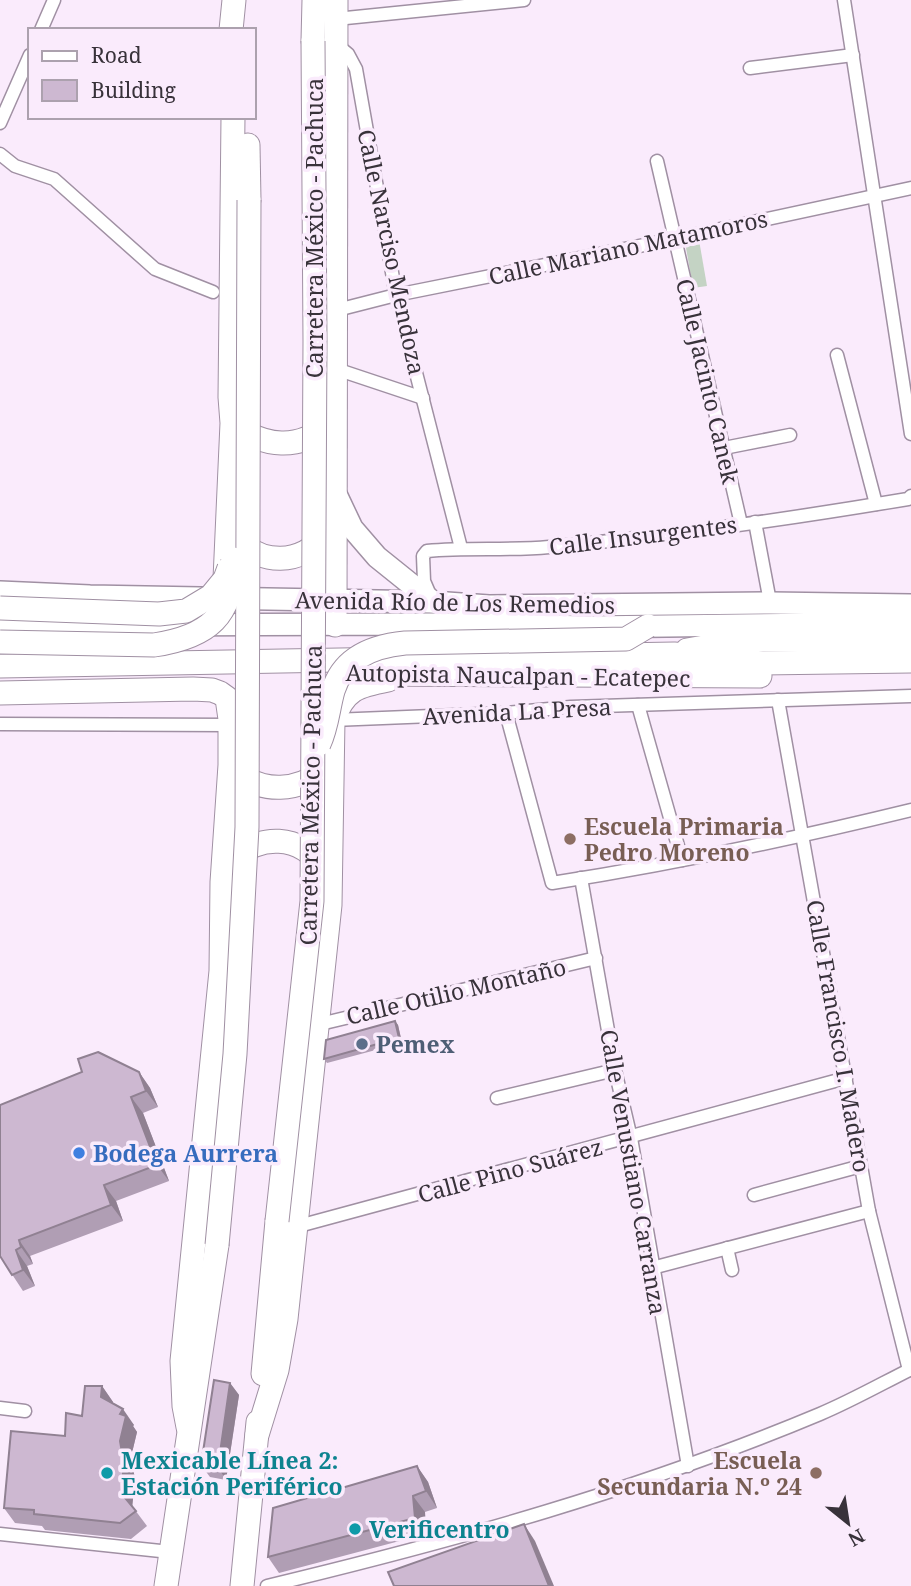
<svg xmlns="http://www.w3.org/2000/svg" width="911" height="1586" viewBox="0 0 911 1586" font-family="'Noto Serif',serif">
<style>
.green{fill:#c4d3c4}
.lines{fill:none;stroke-linecap:round;stroke-linejoin:round}
.minor-casing{stroke:#a090a3;stroke-width:15}
.trunk-casing{stroke:#a090a3;stroke-width:24}
.motorway-casing{stroke:#a090a3;stroke-width:25}
.minor{stroke:#fff;stroke-width:12}
.trunk{stroke:#fff;stroke-width:21}
.motorway{stroke:#fff;stroke-width:23}
.motorway-bridge-casing{stroke:#a090a3;stroke-width:25;stroke-linecap:butt}
.motorway-bridge{stroke:#fff;stroke-width:23}
.wall{fill:#b09eb4}
.shaded-wall{fill:#908192}
.building{fill:#cdb8d1;stroke:#908192;stroke-width:2}
.education-dot{fill:#8d6e63;stroke:#faebfc;stroke-width:2.5}
.service-dot{fill:#5c6f8a;stroke:#faebfc;stroke-width:2.5}
.shop-dot{fill:#3f7fe0;stroke:#faebfc;stroke-width:2.5}
.culture-dot{fill:#0f9aa8;stroke:#faebfc;stroke-width:2.5}
.labels{text-anchor:middle;dominant-baseline:central;stroke-width:7;stroke-linejoin:round;paint-order:stroke}
.street-label{font-size:23px;fill:#38323a;stroke:#faebfc}
.education-label{font-size:23px;font-weight:bold;fill:#785e54;stroke:#faebfc;text-anchor:start}
.service-label{font-size:23px;font-weight:bold;fill:#4e5e75;stroke:#faebfc;text-anchor:start}
.shop-label{font-size:23px;font-weight:bold;fill:#366cbe;stroke:#faebfc;text-anchor:start}
.culture-label{font-size:23px;font-weight:bold;fill:#0d838f;stroke:#faebfc;text-anchor:start}
</style>
<rect width="100%" height="100%" fill="#faebfc"/>
<path class="green" d="M699,240L707,286L693,288L685,242Z"/>
<g class="lines">
<g class="minor-casing">
<g id="minor">
<path d="M844,0L911,434"/>
<path d="M336,19L524,0"/>
<path d="M41,30L54,0"/>
<path d="M336,44L348,54L356,69L396,295L461,548"/>
<path d="M750,68L853,55"/>
<path d="M0,123L30,55"/>
<path d="M0,154L15,166L54,179L155,269L213,292"/>
<path d="M657,161L741,524"/>
<path d="M345,308L396,295L674,239L911,188"/>
<path d="M837,355L876,504"/>
<path d="M336,369L423,398"/>
<path d="M724,448L790,435"/>
<path d="M755,522L771,607"/>
<path d="M430,595L424,581L423,556L427,551C468,547 509,551 549,547C669,536 789,519 908,499L911,496"/>
<path d="M778,700L869,1211L909,1370"/>
<path d="M638,705L682,860"/>
<path d="M506,713L552,883C673,864 792,839 911,810"/>
<path d="M333,720L506,713L571,707L911,696"/>
<path d="M0,724L230,725"/>
<path d="M581,878L615,1070L631,1138L688,1466"/>
<path d="M316,1025L596,958"/>
<path d="M497,1098L615,1070"/>
<path d="M754,1195L861,1166"/>
<path d="M295,1227L846,1078"/>
<path d="M727,1248L732,1270"/>
<path d="M652,1268L869,1211"/>
<path d="M0,1408L25,1411"/>
<path d="M0,1534L170,1552"/>
<path d="M267,1586C455,1541 641,1489 820,1414C851,1401 881,1384 911,1369"/>
</g>
</g>
<g class="trunk-casing">
<g id="trunk">
<path d="M334,490L352,528L377,557L433,602"/>
<path d="M0,592L90,596L433,602L489,606L771,603L911,605"/>
<path d="M0,621L131,625L440,624L589,627L911,623"/>
</g>
</g>
<g class="motorway-casing">
<g id="motorway">
<path d="M231,30L234,0"/>
<path d="M313,41L314,0"/>
<path d="M248,145L249,200"/>
<path d="M235,425C264,447 299,451 327,425"/>
<path d="M236,535C258,567 303,565 325,535"/>
<path d="M225,579L232,423L230,397L233,117"/>
<path d="M335,625L336,0"/>
<path d="M687,650L744,640H911"/>
<path d="M0,666L674,654L762,663L911,661"/>
<path d="M371,674L760,676"/>
<path d="M0,693L193,689L212,690L220,693L227,698L230,719V765L222,882L221,971L182,1361L184,1406L188,1427"/>
<path d="M234,769C261,795 300,792 326,768"/>
<path d="M233,861C257,833 302,834 322,868"/>
<path d="M263,1374L277,1221"/>
<path d="M257,1435L277,1370L286,1319L330,905L333,720C345,689 357,686 388,680"/>
<path d="M166,1586L217,1245"/>
<path d="M242,1586L258,1422"/>
</g>
</g>
<use href="#minor" class="minor"/>
<use href="#trunk" class="trunk"/>
<use href="#motorway" class="motorway"/>
<g class="motorway-bridge-casing">
<g id="motorway-bridge">
<path d="M0,608L159,614L186,611L211,596L225,579L229,568"/>
<path d="M0,642L154,645C208,637 234,616 233,559"/>
<path d="M319,744C327,727 328,709 333,691C343,657 374,646 405,643L626,639L648,626"/>
<path d="M277,1221L312,901L315,341L313,41"/>
<path d="M217,1245L235,1054L247,827L249,200"/>
</g>
</g>
<use href="#motorway-bridge" class="motorway-bridge"/>
</g>
<g class="wall">
<path d="M395,1021L398,1025L402,1043L327,1063L324,1059Z"/>
<path d="M139,1072L150,1088L158,1107L143,1113L169,1181L116,1201L123,1221L30,1256L33,1264L27,1266L35,1286L23,1291L0,1256Z"/>
<path d="M230,1383L239,1395L226,1480L210,1477L201,1465Z"/>
<path d="M102,1386L113,1402V1404L134,1425L133,1426L137,1432L131,1457L135,1479L132,1506L147,1526L131,1539L45,1530L42,1526L15,1523L4,1508L82,1416Z"/>
<path d="M417,1466L428,1482L437,1508L425,1512L426,1534L279,1573L268,1557Z"/>
</g>
<g class="shaded-wall">
<path d="M395,1021L398,1025L402,1043L399,1038Z"/>
<path d="M139,1072L150,1088L158,1107L146,1091Z"/>
<path d="M131,1097L143,1113L169,1181L157,1165Z"/>
<path d="M104,1185L116,1201L123,1221L111,1205Z"/>
<path d="M19,1240L30,1256L33,1264L21,1247Z"/>
<path d="M16,1250L27,1266L35,1286L23,1270Z"/>
<path d="M230,1383L239,1395L226,1480L218,1467Z"/>
<path d="M102,1386L113,1402L112,1412L101,1397Z"/>
<path d="M123,1409L134,1425L133,1426L137,1432L131,1457L135,1479L132,1509L121,1493L120,1414Z"/>
<path d="M417,1466L428,1482L437,1508L426,1491Z"/>
<path d="M413,1496L425,1512L426,1534L415,1518Z"/>
<path d="M524,1524L535,1541L554,1586H549Z"/>
</g>
<g class="building">
<path d="M395,1021L399,1038L324,1059L326,1040Z"/>
<path d="M98,1052L139,1072L146,1091L131,1097L157,1165L104,1185L111,1205L19,1240L21,1247L16,1250L23,1270L12,1275L0,1256V1105L82,1072L78,1059Z"/>
<path d="M214,1380L230,1383L218,1467L201,1465Z"/>
<path d="M85,1386H102L101,1397L123,1409L120,1414L126,1416L120,1441L124,1464L121,1493L136,1511L120,1523L34,1514V1510L4,1508L11,1431L65,1436L66,1413L82,1416Z"/>
<path d="M417,1466L426,1491L413,1496L415,1518L268,1557L273,1508Z"/>
<path d="M524,1524L549,1586H394L388,1572Z"/>
</g>
<g class="education-dot">
<circle cx="570" cy="839" r="7"/>
<circle cx="816" cy="1473" r="7"/>
</g>
<circle class="service-dot" cx="362" cy="1044" r="7"/>
<circle class="shop-dot" cx="79" cy="1153" r="7"/>
<g class="culture-dot">
<circle cx="107" cy="1473" r="7"/>
<circle cx="355" cy="1529" r="7"/>
</g>
<g class="labels">
<g class="street-label">
<text transform="translate(314 228) rotate(-90)">Carretera México - Pachuca</text>
<text transform="translate(628 247) rotate(-12)">Calle Mariano Matamoros</text>
<text transform="translate(392 252) rotate(78)">Calle Narciso Mendoza</text>
<text transform="translate(708 381) rotate(77)">Calle Jacinto Canek</text>
<text transform="translate(643 535) rotate(-7)">Calle Insurgentes</text>
<text transform="translate(455 602) rotate(1)">Avenida Río de Los Remedios</text>
<text transform="translate(518 675) rotate(1)">Autopista Naucalpan - Ecatepec</text>
<text transform="translate(517 711) rotate(-3)">Avenida La Presa</text>
<text transform="translate(310 795) rotate(-89)">Carretera México - Pachuca</text>
<text transform="translate(456 991) rotate(-13)">Calle Otilio Montaño</text>
<text transform="translate(839 1036) rotate(80)">Calle Francisco I. Madero</text>
<text transform="translate(510 1170) rotate(-15)">Calle Pino Suárez</text>
<text transform="translate(634 1172) rotate(80)">Calle Venustiano Carranza</text>
</g>
<g class="education-label">
<text x="584" y="826">Escuela Primaria<tspan x="584" dy="26">Pedro Moreno</tspan></text>
<text x="802" y="1460" text-anchor="end">Escuela<tspan x="802" dy="26">Secundaria N.º 24</tspan></text>
</g>
<g class="service-label">
<text x="376" y="1044">Pemex</text>
</g>
<g class="shop-label">
<text x="93" y="1153">Bodega Aurrera</text>
</g>
<g class="culture-label">
<text x="121" y="1460">Mexicable Línea 2:<tspan x="121" dy="26">Estación Periférico</tspan></text>
<text x="369" y="1529">Verificentro</text>
</g>
</g>
<rect x="28" y="28" width="228" height="91" fill="#faebfc" stroke="#aca1ae" stroke-width="2"/>
<rect x="42" y="51" width="35" height="10" fill="#ffffff" stroke="#aca1ae" stroke-width="2"/>
<text x="91" y="63" font-size="21" fill="#38323a">Road</text>
<rect x="42" y="80" width="35" height="21" fill="#cdb8d1" stroke="#aca1ae" stroke-width="2"/>
<text x="91" y="98" font-size="21" fill="#38323a">Building</text>
<g transform="translate(848 1523) rotate(150)" stroke="#faebfc" stroke-width="5" paint-order="stroke">
<path d="M0-5L12 26L0 18L-12 26Z" fill="#38323a"/>
<text y="-10" font-size="19" font-weight="bold" text-anchor="middle" fill="#38323a">N</text>
</g>
</svg>
